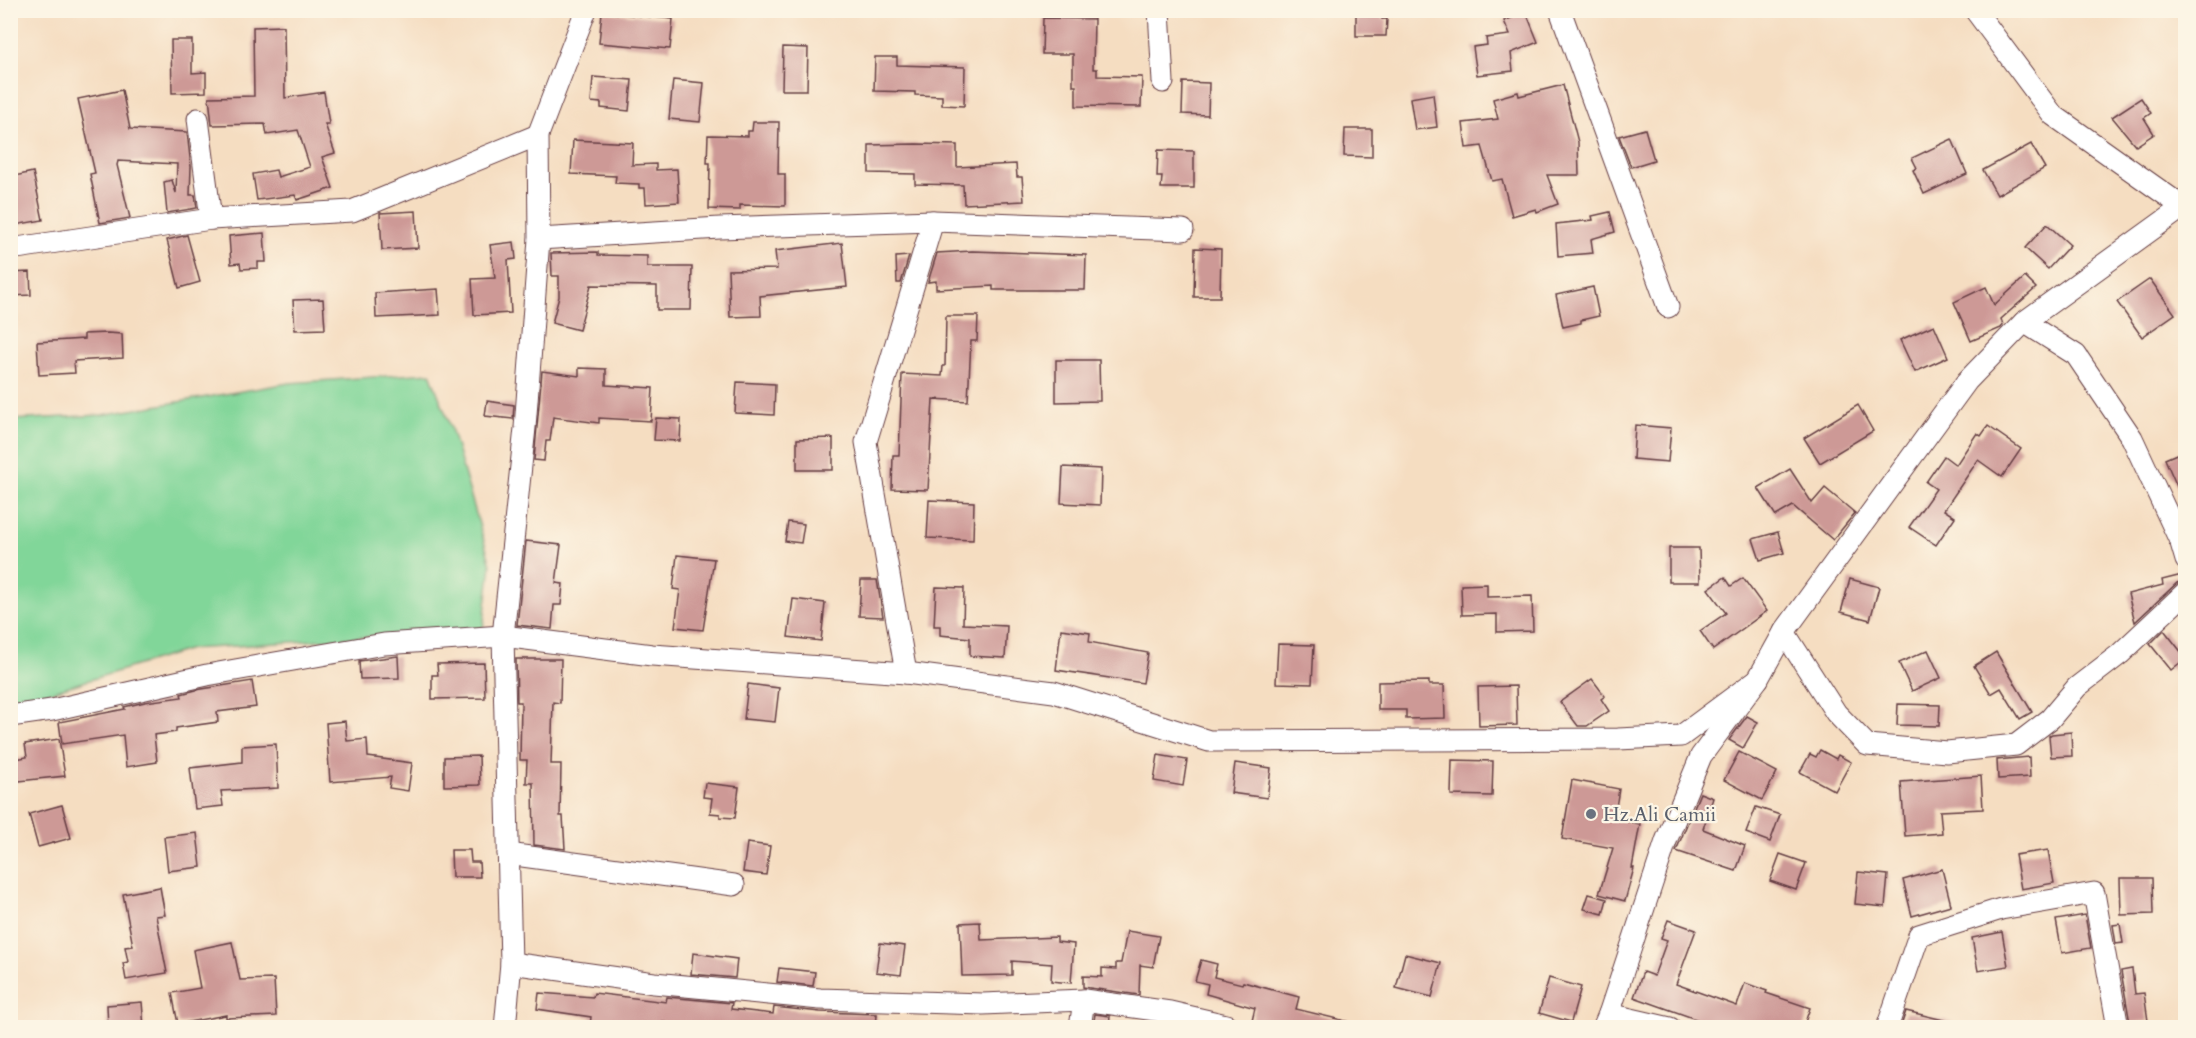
<svg xmlns="http://www.w3.org/2000/svg" width="2196" height="1038" viewBox="0 0 2196 1038" font-family="Cardo,serif">
<style>
.green{fill:#81d699;stroke:#667a62;stroke-width:1.5}
.building{fill:#cd9996}
.lines{fill:none;stroke-linecap:round;stroke-linejoin:round}
.minor-casing{stroke:#643c42;stroke-width:23}
.minor{stroke:#fff;stroke-width:21}
.worship-dot{fill:#6b7280;stroke:#fcf5e5;stroke-width:2}
.labels{text-anchor:middle;dominant-baseline:central;stroke-width:4.5;stroke-linejoin:round;paint-order:stroke}
.worship-label{font-size:20px;fill:#5b616d;stroke:#fcf5e5;text-anchor:start}
</style>
<rect width="100%" height="100%" fill="#fcf5e5"/>
<filter id="ink" filterUnits="userSpaceOnUse"><feTurbulence type="fractalNoise" baseFrequency=".0167" numOctaves="2"/><feDisplacementMap in="SourceGraphic" scale="12" xChannelSelector="R" yChannelSelector="G"/><feConvolveMatrix kernelMatrix="1 2 1 2 8 2 1 2 1" color-interpolation-filters="sRGB"/></filter>
<filter id="wash" filterUnits="userSpaceOnUse"><feTurbulence type="fractalNoise" baseFrequency=".008" numOctaves="4" result="noise"/><feDisplacementMap in="SourceGraphic" scale="24" xChannelSelector="R" yChannelSelector="G"/><feGaussianBlur stdDeviation="1.35" result="paint"/><feColorMatrix in="noise" values="0 0 0 0 0 0 0 0 0 0 0 0 0 0 0 0 0 1.4 0 .05"/><feComposite in="paint" operator="in"/></filter>
<g filter="url(#wash)">
<rect width="100%" height="100%" fill="#f5ddc1"/>
<path class="green" d="M430,373L451,428L491,565L483,629L191,649L11,704V420L102,415L289,383Z"/>
<g id="blocks">
<g class="building">
<path d="M1356,10H1382V19H1387L1386,36H1356Z"/>
<path d="M602,12L673,19L670,49L599,43Z"/>
<path d="M1526,12L1538,42L1511,53L1513,71L1477,75L1473,47L1487,45L1486,38L1510,35L1504,21Z"/>
<path d="M1043,18L1094,19L1093,69H1097V76L1142,77L1141,107L1076,106V86H1073V54H1042Z"/>
<path d="M284,26L285,98L324,92L329,124H325L335,153L322,157L333,188L297,200L295,195L257,200L253,174L276,170L278,177L310,167L298,130L267,135L265,124L212,125L209,97L254,96L253,27Z"/>
<path d="M171,40H192V73L206,72V92L172,93Z"/>
<path d="M783,47L808,48L807,90H782Z"/>
<path d="M875,57H897V65L965,67L964,106L942,105V96L915,95V92L874,91Z"/>
<path d="M593,77L632,80L629,111L601,108V103L591,102Z"/>
<path d="M673,80L704,83L700,122L669,119Z"/>
<path d="M1183,82L1209,83L1208,115L1182,114Z"/>
<path d="M1563,85L1578,142L1579,175H1547L1558,204L1537,212L1536,209L1512,216L1502,179L1492,181L1482,146L1466,148L1463,123L1498,119L1493,99L1518,92L1519,96Z"/>
<path d="M122,90L130,129L187,132L191,167L190,195H195L197,208L167,213L164,182L172,180L176,193L177,164L118,161L117,165L130,218L100,223L90,174L95,173L78,99Z"/>
<path d="M1433,94L1437,127L1415,130L1410,98Z"/>
<path d="M2141,98L2151,113L2144,118L2154,134L2136,146L2112,117Z"/>
<path d="M753,122H779L778,174H785V206L740,205V210L709,209L710,163H707L708,135L748,136V131H752Z"/>
<path d="M1345,129H1372V157L1344,156Z"/>
<path d="M1645,129L1654,160L1631,167L1619,136Z"/>
<path d="M1952,139L1967,174L1924,194L1913,170L1917,168L1912,158Z"/>
<path d="M573,140L633,143L632,165L656,164V170L677,169L679,202L646,204L645,188H639V184L615,183L616,176L571,174Z"/>
<path d="M916,144L957,145V167L1016,164L1017,177H1022L1024,201L964,204L963,185L915,184V174L869,173V145Z"/>
<path d="M2031,144L2045,168L1997,195L1983,170Z"/>
<path d="M1158,150L1194,151V188H1161L1162,177H1157Z"/>
<path d="M33,172L43,220L15,225L10,202V177Z"/>
<path d="M416,211L418,248L382,250L380,213Z"/>
<path d="M1610,212L1615,232L1591,239L1593,253L1558,256L1556,224L1593,220L1592,216Z"/>
<path d="M2047,224L2070,245L2048,269L2025,248Z"/>
<path d="M264,233L266,262H258V268L241,269L240,263L231,264L229,236Z"/>
<path d="M187,235L200,282L179,288L167,240Z"/>
<path d="M514,242L516,259L508,260L511,313L474,315L472,279L495,278L490,245Z"/>
<path d="M842,243L847,287L760,296L761,316L730,317L728,270L777,269L775,251Z"/>
<path d="M1195,248L1221,249L1220,297H1194Z"/>
<path d="M972,251L1086,255L1085,290H993V286L936,289V281L928,282L937,253Z"/>
<path d="M598,252V255L647,256V267H692L691,310H657V286L591,285L579,330L552,323L559,297V276H552L551,253Z"/>
<path d="M909,256L901,283H897L896,257Z"/>
<path d="M30,272L31,295L10,296V273Z"/>
<path d="M2025,277L2036,288L2001,319L2003,325L2001,328L1971,341L1954,302L1986,287L1994,305Z"/>
<path d="M2150,279L2175,314L2142,337L2117,302Z"/>
<path d="M1593,287L1599,316L1581,320V323L1563,327L1556,295Z"/>
<path d="M438,289L440,315L376,318L375,293Z"/>
<path d="M323,299L325,329L295,330L293,300Z"/>
<path d="M946,316H978L977,341H971L968,401L933,399L928,490L892,489L893,455H899L902,374L942,376L943,366H945Z"/>
<path d="M1934,325L1948,357L1915,372L1900,340Z"/>
<path d="M107,333L122,334L123,358L74,361L75,373L39,375L37,342L84,339V334Z"/>
<path d="M1056,360H1099L1100,401L1056,402Z"/>
<path d="M579,368L606,369V385L653,388L651,421L599,418V423L553,417L550,441H546L544,461L534,460L542,371L579,376Z"/>
<path d="M737,382L775,384L774,415L735,413Z"/>
<path d="M487,401L514,405L513,419L485,416Z"/>
<path d="M1858,405L1873,431L1820,463L1804,438Z"/>
<path d="M656,418L681,419L680,441L654,440Z"/>
<path d="M1635,425L1671,428L1668,462L1633,459Z"/>
<path d="M1988,426L2021,449L2002,477L1978,460L1944,510L1955,517L1936,545L1909,527L1936,489L1926,482L1944,456L1956,465L1977,433L1981,436Z"/>
<path d="M833,438V470H797V439Z"/>
<path d="M2186,450V507L2165,459Z"/>
<path d="M1063,467L1101,469L1100,505L1061,503Z"/>
<path d="M1790,469L1812,503L1825,488L1855,513L1833,540L1793,506L1776,516L1758,488Z"/>
<path d="M929,500L974,502L973,540L927,538Z"/>
<path d="M788,522L804,524L801,543L785,541Z"/>
<path d="M1778,532L1784,553L1760,560L1753,539Z"/>
<path d="M526,541L561,545L556,583L563,584L561,605H554L552,629L517,625Z"/>
<path d="M1669,548H1699L1700,582H1669Z"/>
<path d="M677,555L714,559L703,630L675,627L680,590L673,589Z"/>
<path d="M2186,574V580L2177,583L2135,622L2128,594L2163,585L2162,580Z"/>
<path d="M1725,577L1731,586L1743,578L1767,611L1713,650L1700,631L1726,613L1708,589Z"/>
<path d="M1850,579L1879,587L1870,620L1841,612Z"/>
<path d="M861,580H877L883,617L859,616Z"/>
<path d="M1487,584V597L1532,596L1533,631L1497,632V614L1462,615L1461,585Z"/>
<path d="M936,587L964,588L963,624L1007,626L1005,658L970,656V638L940,635V626H934Z"/>
<path d="M793,599L825,603L821,641L788,637Z"/>
<path d="M1061,629L1090,633L1089,642L1148,653L1143,683L1056,670Z"/>
<path d="M2164,630L2186,658L2171,670L2150,644Z"/>
<path d="M1278,644L1314,645L1312,684L1276,683Z"/>
<path d="M1928,650L1941,678L1912,691L1899,663Z"/>
<path d="M1996,652L2032,712L2020,719L2001,688L1991,694L1974,666Z"/>
<path d="M398,656L399,678L360,679L359,661Z"/>
<path d="M516,659H561L560,703L553,702L551,764H561L560,816H563L565,849L534,845L533,783H526L527,760H520L521,702H517Z"/>
<path d="M484,663L485,698L432,699V675H438L437,664Z"/>
<path d="M1592,679L1605,696L1601,699L1609,711L1587,726H1578L1560,702Z"/>
<path d="M252,681L256,707L217,712L218,722L176,728V732L154,735L157,762L126,767L123,735L62,744L59,722L125,709L124,707L145,702L182,697L181,694L196,690Z"/>
<path d="M1429,681V685H1444L1445,718L1406,719V710H1378V682Z"/>
<path d="M748,684L779,688L775,722L744,719Z"/>
<path d="M1516,686L1517,725L1479,726L1478,687Z"/>
<path d="M1898,704L1940,705L1939,726L1897,725Z"/>
<path d="M1747,716L1758,722L1743,748L1729,740Z"/>
<path d="M345,721L347,741L367,739L368,757L412,763L408,791L389,788L391,777L330,782L326,723Z"/>
<path d="M2071,732L2072,756L2051,757L2049,736L2052,734Z"/>
<path d="M59,739L65,776L10,782V760L27,757L25,744Z"/>
<path d="M276,744L278,788L221,791L223,806L195,809L190,768L242,762V746Z"/>
<path d="M1820,750L1836,759L1838,755L1851,762L1835,791L1800,772L1810,754L1816,757Z"/>
<path d="M1739,752L1777,772L1762,800L1724,780Z"/>
<path d="M1158,755L1187,760L1183,786L1154,781Z"/>
<path d="M479,756L480,785L444,786V757Z"/>
<path d="M2029,757L2030,777L1998,779L1997,760Z"/>
<path d="M1452,760L1493,761L1492,796L1451,795Z"/>
<path d="M1235,763L1271,768L1267,798L1231,793Z"/>
<path d="M1981,776L1983,809L1940,811L1942,833L1905,836L1901,782Z"/>
<path d="M1572,780L1619,789L1614,819L1640,824L1632,868H1634L1625,901L1599,894L1613,848L1562,839Z"/>
<path d="M705,783L739,787L735,818L720,817V814L710,813L712,798L703,797Z"/>
<path d="M1700,793L1713,798L1703,829L1745,846L1736,871L1676,851Z"/>
<path d="M62,805L71,838L38,847L29,814Z"/>
<path d="M1756,807L1780,815L1770,842L1746,833Z"/>
<path d="M197,833L201,867L168,871L164,837Z"/>
<path d="M747,843L770,846L766,875L743,872Z"/>
<path d="M451,850H470L471,862H479L480,877H452Z"/>
<path d="M2048,850L2054,883L2021,889L2015,855Z"/>
<path d="M1780,854L1806,863L1796,890L1770,881Z"/>
<path d="M1942,869L1951,905L1912,916L1903,880Z"/>
<path d="M1858,872L1888,875L1885,907L1855,904Z"/>
<path d="M2120,878H2152L2153,914L2121,915Z"/>
<path d="M160,887L165,915L156,916L167,973L126,980L123,963L128,962L125,947L133,946L123,894Z"/>
<path d="M1589,894L1607,899L1603,914L1584,909Z"/>
<path d="M2085,915L2091,948L2062,953L2056,920Z"/>
<path d="M1668,920L1696,930L1676,984L1737,1006L1745,983L1767,991L1766,993L1810,1008L1803,1028H1721L1634,997L1643,972L1654,976L1667,940L1661,938Z"/>
<path d="M980,922L981,940L1057,937V942L1074,944L1071,983L1051,981L1052,964L1012,961V975L962,976L960,923Z"/>
<path d="M2120,924L2123,943L2116,944L2113,925Z"/>
<path d="M1127,931L1159,936L1153,967L1140,965L1139,995L1083,987V976L1102,977V968L1116,969V963H1121Z"/>
<path d="M2002,932L2008,966L1978,971L1972,938Z"/>
<path d="M232,942L240,980L274,979L276,1016L226,1018V1015L178,1024L172,993L200,988L193,950Z"/>
<path d="M880,943L905,946L901,975L876,972Z"/>
<path d="M693,953L737,959L735,978L691,974Z"/>
<path d="M1405,954L1441,963L1432,997L1396,988Z"/>
<path d="M1201,960L1217,964L1214,977L1242,984L1243,982L1299,997L1296,1009L1350,1022L1349,1028H1253L1255,1022L1252,1021L1255,1008L1206,994L1208,984L1195,981Z"/>
<path d="M779,968L815,972L813,986L777,982Z"/>
<path d="M2132,969L2135,994L2144,993L2148,1021L2130,1023L2121,971Z"/>
<path d="M1549,978L1581,987L1571,1022L1539,1013Z"/>
<path d="M539,993L593,997L594,993L666,1002L667,997L732,1003L731,1009L773,1014L774,1007L820,1012L877,1014L876,1028H726L660,1022L659,1028H607L590,1025L591,1017L537,1009Z"/>
<path d="M142,1002L144,1028H108L107,1005Z"/>
<path d="M1906,1011L1952,1022L1951,1028L1901,1026Z"/>
<path d="M1095,1014L1110,1016L1109,1028H1093Z"/>
</g>
</g>
</g>
<g filter="url(#ink)">
<use href="#blocks" fill-opacity="0" stroke="#643c42" stroke-width="1.5"/>
<g class="lines">
<g class="minor-casing">
<g id="minor">
<path d="M1159,10L1163,82"/>
<path d="M1560,10L1668,307"/>
<path d="M1975,10L2053,115L2183,207"/>
<path d="M198,119L211,219"/>
<path d="M539,239L720,228L933,221L1183,230"/>
<path d="M10,249L211,219L352,211L538,135"/>
<path d="M2024,322L2076,355L2132,438L2181,543L2186,560"/>
<path d="M1784,632L1836,713L1867,745L1947,752L2016,745L2050,719L2077,687L2120,654L2186,592"/>
<path d="M906,673L866,442L933,221"/>
<path d="M10,716L52,710L207,675L384,644L503,636L652,655L906,673L1054,692L1209,741L1618,739L1681,736L1758,679"/>
<path d="M508,854L734,885"/>
<path d="M511,963L654,983L820,999L983,1004L1084,1000L1170,1012L1226,1025L1229,1028"/>
<path d="M1609,1014L1670,1028"/>
<path d="M505,1028L511,963L503,636L525,428L539,239L538,135L586,10"/>
<path d="M1080,1028L1084,1000"/>
<path d="M1603,1028L1609,1014L1666,841L1701,756L1758,679L1784,632L1967,381L2024,322L2183,207L2186,203"/>
<path d="M1887,1028L1919,935L2001,909L2094,893L2118,1028"/>
</g>
</g>
<use href="#minor" class="minor"/>
</g>
</g>
<circle class="worship-dot" cx="1591" cy="814" r="6"/>
<g class="labels">
<g class="worship-label">
<text x="1603" y="814">Hz.Ali Camii</text>
</g>
</g>
<rect width="2196" height="1038" fill="none" stroke="#fcf5e5" stroke-width="36"/>
</svg>
